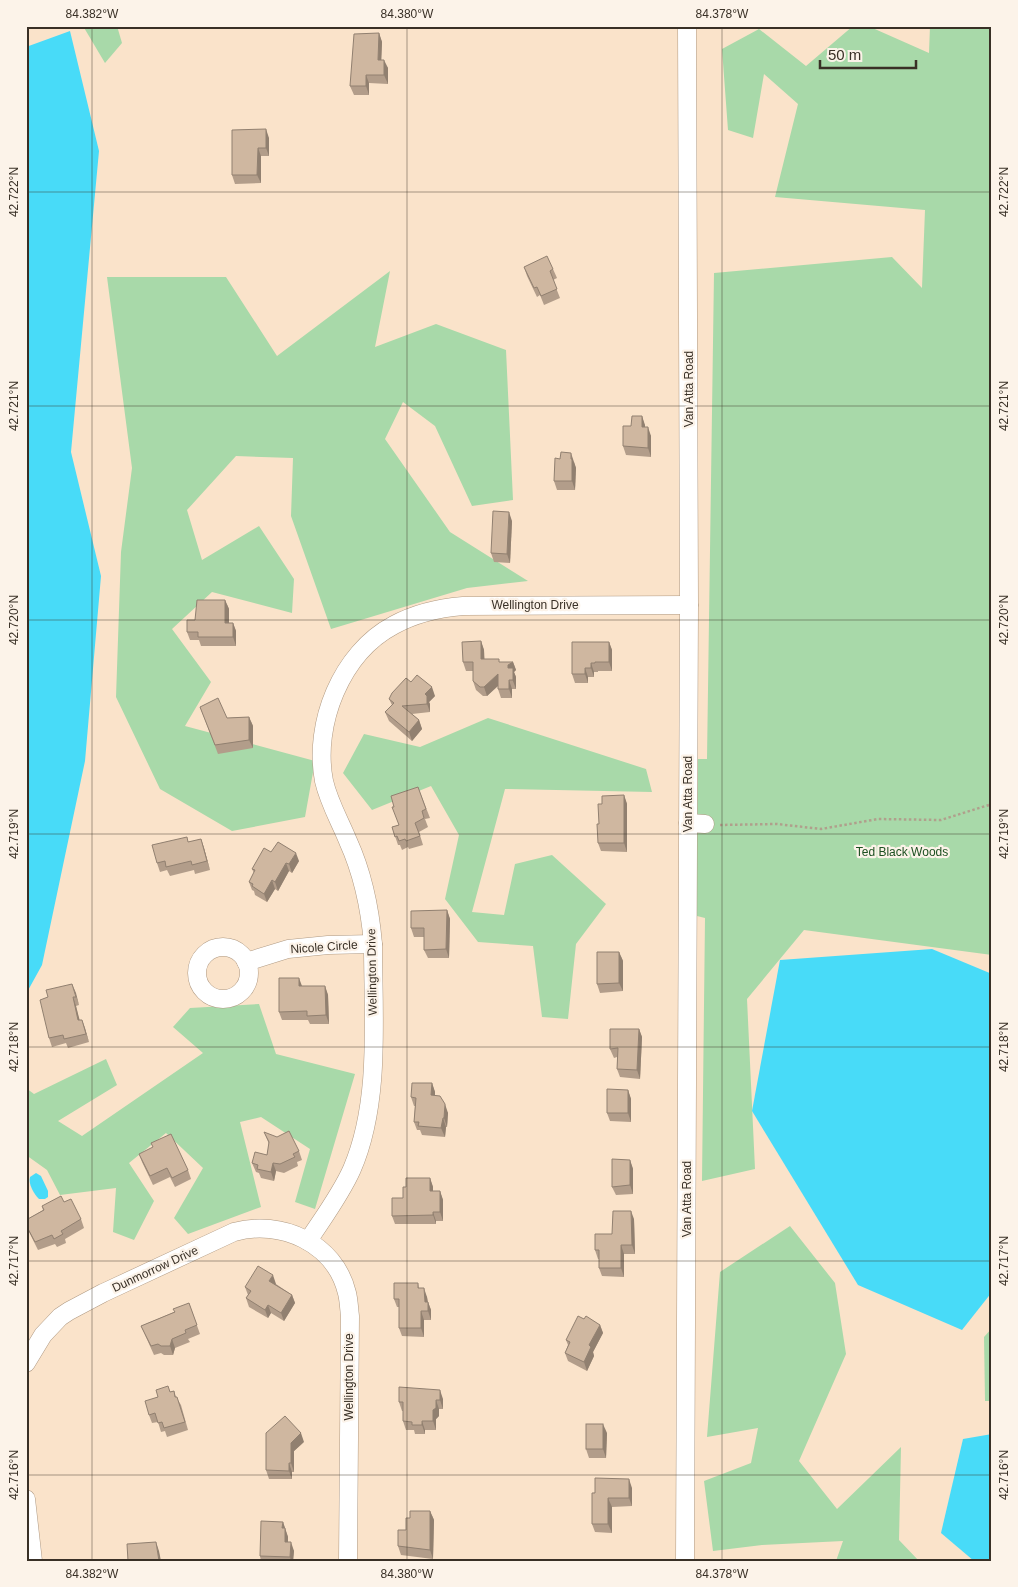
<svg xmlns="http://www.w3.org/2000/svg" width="1018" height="1587" viewBox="0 0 1018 1587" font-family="Helvetica,sans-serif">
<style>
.green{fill:#a8d9a9}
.water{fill:#48dbf8}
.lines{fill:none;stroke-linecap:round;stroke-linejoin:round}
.minor-casing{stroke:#af9982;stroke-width:19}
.path{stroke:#b09f8c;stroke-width:2.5;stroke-dasharray:2.5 2.5;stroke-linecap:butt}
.minor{stroke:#fff;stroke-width:18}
.wall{fill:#b29d8a}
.shaded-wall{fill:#918070}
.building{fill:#cfb7a0;stroke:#918070}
.ticks{fill:none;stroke:#393026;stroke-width:1;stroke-opacity:0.45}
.labels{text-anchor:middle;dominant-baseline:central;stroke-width:4.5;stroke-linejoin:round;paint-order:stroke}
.street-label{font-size:12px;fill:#393026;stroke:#fcf3e9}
.park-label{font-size:12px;fill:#1c5021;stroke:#fcf3e9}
.neatline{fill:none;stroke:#393026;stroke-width:2}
.ticks-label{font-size:12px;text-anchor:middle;fill:#393026}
</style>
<rect width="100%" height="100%" fill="#fae3ca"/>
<g class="green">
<path d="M83,26H117L122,43L105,63Z"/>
<path d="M853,26H868L929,53L930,26H992V955L804,930L747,999L755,1169L702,1181L705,918L697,916L696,824L698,759H707L714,273L892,257L922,288L925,210L775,197L798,104L764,74L753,138L728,130L722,49L759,29L806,66Z"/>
<path d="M390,271L375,347L436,324L506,350L513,500L472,506L435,426L403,402L385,439L450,532L528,581L467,588L331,629L291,516L293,458L236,456L187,510L202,560L259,526L294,579L292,613L212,592L172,629L211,682L185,726L315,761L305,817L232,831L160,789L116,697L121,552L132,468L107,277H226L277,356Z"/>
<path d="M488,718L646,769L652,792L505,789L472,912L504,915L515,864L552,855L606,904L576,944L568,1019L542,1017L533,946L478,942L445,899L459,835L431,786L372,810L343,773L364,734L420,747Z"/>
<path d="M259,1004L276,1054L355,1074L315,1209L295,1202L310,1149L261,1117L240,1122L261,1207L188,1234L174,1218L203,1168L166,1133L129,1163L154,1201L134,1240L113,1232L116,1188L60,1195L47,1170L26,1155V1088L34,1094L106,1059L117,1085L58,1121L82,1136L203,1053L173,1027L190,1008Z"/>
<path d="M790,1226L835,1283L846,1354L799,1461L837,1509L901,1447L899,1540L919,1561H836L843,1541L762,1545L713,1551L704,1481L751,1463L758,1428L707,1437L720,1272Z"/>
<path d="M992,1328V1401H985L984,1337Z"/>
</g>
<g class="water">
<path d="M70,31L99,151L71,452L101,576L85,761L42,965L26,994V47Z"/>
<path d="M932,949L992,974V1292L962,1330L858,1285L752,1111L780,960Z"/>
<path d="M36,1173L41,1176L48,1191V1197L45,1199H39C34,1194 28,1184 30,1177Z"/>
<path d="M992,1434V1561H974L941,1533L963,1439Z"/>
</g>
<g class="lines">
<g class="minor-casing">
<g id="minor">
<path d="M688,823L705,824"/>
<circle cx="223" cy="973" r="26"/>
<path d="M246,962L288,949L328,945L373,944"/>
<path d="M308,1241C323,1218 341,1194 352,1169C381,1102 373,1017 373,944C370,908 363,874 348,841C340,821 329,803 324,781C313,724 341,653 394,625C416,613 439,608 463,606L689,605"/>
<path d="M26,1363L43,1335L60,1317L69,1311L103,1293L234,1232C281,1219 335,1243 347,1293C349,1301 349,1309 350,1316L348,1561"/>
<path d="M26,1499L33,1561"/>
<path d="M685,1561L689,605L687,26"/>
</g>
</g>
<path class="path" d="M720,825L777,824L821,829L878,819L941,820L992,804"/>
<use href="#minor" class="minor"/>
</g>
<g class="wall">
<path d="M379,33L382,42L381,60L388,68V84L369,83V95H354L350,86Z"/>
<path d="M232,130L269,138V156H261V183L235,184L232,175Z"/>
<path d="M524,267L553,269L557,278L553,280L560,298L544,305L540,295L537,297L527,276Z"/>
<path d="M642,416L645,427L651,436V457L626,455L623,446L631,426Z"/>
<path d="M574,462L576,468L575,490H557L554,481Z"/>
<path d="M512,521L510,563L494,562L491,553Z"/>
<path d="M225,600L229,609V623H233L236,631V646H201L199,640H190L187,632L195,620Z"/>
<path d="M481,641L484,650V659H499V662H513L516,670L514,672L516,677V689H512V698H501L498,689V686L487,696H483L476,690L473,681V671H466L463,662Z"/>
<path d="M609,642L612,650V671H598V672H594V677H588V683H575L572,674Z"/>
<path d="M411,682L435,696L429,702L430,704V712L412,714L419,720L422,729L412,741L389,721L385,712L392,705L389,699Z"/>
<path d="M200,707L227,718L249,717L253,726V748L218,754Z"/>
<path d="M418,787L430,818L425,819L428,827L419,832L423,845L409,849L408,847L402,850L400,845H398L392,827L399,825L394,807Z"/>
<path d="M624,795L627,804V852L601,851L598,843L599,824L602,804Z"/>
<path d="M201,839L204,848L210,870L195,874L194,870L170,876L167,870L160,872L157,863L189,842Z"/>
<path d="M271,852L299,861L292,873L289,871L278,891L275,889L267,902L255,895L254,891L252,890L249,882L254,873L252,869Z"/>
<path d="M447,910L450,919L449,958H428L424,950V937H414L411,928Z"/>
<path d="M619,952L623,961V991L600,993L597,984Z"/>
<path d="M72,984L79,1005L76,1006L79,1020H82L89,1042L68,1048L66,1043L52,1047L49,1038L48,997Z"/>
<path d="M302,986H325L328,995L329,1024H310L308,1020H282L279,1012Z"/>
<path d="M639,1029L642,1037L640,1079L620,1077L617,1069V1057L614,1058L610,1049Z"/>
<path d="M432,1083L435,1092V1096L448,1113L447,1127H446L445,1137L422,1135L420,1130H417L414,1122L415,1106H414L411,1097Z"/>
<path d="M628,1090L631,1099V1122L610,1121L607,1113Z"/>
<path d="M264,1132L299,1151L302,1160L297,1162L298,1166L284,1173L276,1171L274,1181L261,1178L259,1173L256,1172L252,1163L267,1155L269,1144Z"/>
<path d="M139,1154L188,1170L191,1179L175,1187L170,1177L153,1185L142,1162Z"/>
<path d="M630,1160L633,1169V1194L616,1195L612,1187Z"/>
<path d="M430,1178L433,1187V1191H440L443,1200V1221H436V1224H395L392,1216L403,1198L406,1187Z"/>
<path d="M64,1202L81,1219L84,1228L65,1239L66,1243L57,1247L55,1244L38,1250L26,1226V1220L43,1210L42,1206Z"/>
<path d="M634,1219L635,1254H624V1277L602,1276L599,1268V1259H598L595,1250L612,1234Z"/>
<path d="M418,1283L419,1288L427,1297L428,1302L431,1310V1320H424V1337L402,1336L399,1328V1307H397L394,1299Z"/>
<path d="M276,1284L292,1295L295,1303L284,1321L271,1313L268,1318L249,1307L246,1298L248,1295L245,1287Z"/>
<path d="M189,1303L200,1334L188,1339L190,1342L175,1348L173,1355H164L161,1353L154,1355L141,1326L174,1312Z"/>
<path d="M584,1319L600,1325L603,1333L593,1352L594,1356L587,1371L568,1361L565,1353L568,1345L566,1340Z"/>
<path d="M174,1391L176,1397L181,1405L188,1430L167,1437L165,1431L161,1432L158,1422L152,1423L149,1415L158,1397Z"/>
<path d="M443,1399V1409H439V1416L436,1419V1430H425V1434H415L414,1430H406L403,1421V1411H402L399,1402Z"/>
<path d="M607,1433L606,1458H589L586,1449Z"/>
<path d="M304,1442L294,1451V1472H292V1479H269L266,1470Z"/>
<path d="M632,1488V1506L612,1507V1533L595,1532L592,1524V1493Z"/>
<path d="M430,1511L434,1520L433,1559L401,1555L398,1546L406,1530L410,1518Z"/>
<path d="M283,1522L288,1537V1542L294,1551L293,1561H261L260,1556Z"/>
</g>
<g class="shaded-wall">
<path d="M379,33L382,42L381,68L378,60Z"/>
<path d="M384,60L388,68V84L384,75Z"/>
<path d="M366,75L369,83V95L366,86Z"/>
<path d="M266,129L269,138V156L266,148Z"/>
<path d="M258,148L261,156V183L257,175Z"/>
<path d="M642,416L645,425V436L642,427Z"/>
<path d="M648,427L651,436V457L648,448Z"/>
<path d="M571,453L576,468L575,490L572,481Z"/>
<path d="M509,512L512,521L510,563L507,554Z"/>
<path d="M225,600L229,609V631L225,623Z"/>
<path d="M233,623L236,631V646L233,637Z"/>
<path d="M481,641L484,650L485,668L481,659Z"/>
<path d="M609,642L612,650V671L609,662Z"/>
<path d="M513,662L516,670L514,672L516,677V689L508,668V665Z"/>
<path d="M591,663L594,672V677L591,668Z"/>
<path d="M585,668L588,677V683L585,674Z"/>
<path d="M498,674L501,683L487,696L484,687Z"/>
<path d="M509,680L512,689V698L509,689Z"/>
<path d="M432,687L435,696L429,702L430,704V712L427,704L425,694Z"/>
<path d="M249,717L253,726V748L249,740Z"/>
<path d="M419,720L422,729L412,741L409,732Z"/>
<path d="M624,795L627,804V852L624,843Z"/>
<path d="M201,839L204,848L210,870L207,861Z"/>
<path d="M296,853L299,861L292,873L289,864Z"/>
<path d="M286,863L289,871L278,891L275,882Z"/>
<path d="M272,880L275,889L267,902L264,894Z"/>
<path d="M447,910L450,919L449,958L446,949Z"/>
<path d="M619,952L623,961V991L619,983Z"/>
<path d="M299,978L302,986H299Z"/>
<path d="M72,984L76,993L79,1005L76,997Z"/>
<path d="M325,986L328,995L329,1024L326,1015Z"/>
<path d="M73,997L76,1006L82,1029L78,1020Z"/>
<path d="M82,1020L85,1028L89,1042L86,1034Z"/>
<path d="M639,1029L642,1037L640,1079L637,1070Z"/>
<path d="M432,1083L435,1092V1104L431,1095Z"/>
<path d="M628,1090L631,1099V1122L628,1113Z"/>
<path d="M445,1104L448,1113L447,1127L444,1118Z"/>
<path d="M443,1118L446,1127L445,1137L441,1128Z"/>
<path d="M630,1160L633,1169V1194L630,1185Z"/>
<path d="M273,1163L276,1171L274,1181L271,1172Z"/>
<path d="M430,1178L433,1187V1200L430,1191Z"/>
<path d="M440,1191L443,1200V1221L440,1212Z"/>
<path d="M631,1211L634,1219L635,1254L632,1245Z"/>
<path d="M433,1212L436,1221V1224L433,1215Z"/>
<path d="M621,1245L624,1254V1277L621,1268Z"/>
<path d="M273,1275L276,1284L273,1289L269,1281Z"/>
<path d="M424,1288L427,1297L428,1305V1302L431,1310V1320L425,1302Z"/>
<path d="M292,1295L295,1303L284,1321L281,1313Z"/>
<path d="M268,1305L271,1313L268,1318L265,1310Z"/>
<path d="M421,1311L424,1320V1337L421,1328Z"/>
<path d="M600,1325L603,1333L593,1352L594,1356L587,1371L584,1362L589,1345Z"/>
<path d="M172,1339L175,1348L173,1355L170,1346Z"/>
<path d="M440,1390L443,1399V1409L440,1400Z"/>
<path d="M436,1400L439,1409V1416L436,1419V1430L433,1421V1410Z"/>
<path d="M422,1421L425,1430V1434L422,1425Z"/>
<path d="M603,1424L607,1433L606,1458L603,1449Z"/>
<path d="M301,1433L304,1442L294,1451V1472L291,1463V1443Z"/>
<path d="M289,1463L292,1472V1479L289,1471Z"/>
<path d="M629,1479L632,1488V1506L629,1498Z"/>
<path d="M608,1498L612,1507V1533L608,1524Z"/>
<path d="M430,1511L434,1520L433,1559L430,1550Z"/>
<path d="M283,1522L288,1537V1551L285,1542L282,1528Z"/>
<path d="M156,1542L159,1551L161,1561H159Z"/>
<path d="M291,1542L294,1551L293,1561H291L290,1557Z"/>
</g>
<g class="building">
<path d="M379,33L378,60H384V75H366V86H350L354,34Z"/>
<path d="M266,129V148H258L257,175H232V130Z"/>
<path d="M547,256L553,269L550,271L557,289L541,296L537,287L534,288L524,267Z"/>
<path d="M632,416H642V427H648V448L623,446V426H631Z"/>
<path d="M561,452L571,453V459H572V481H554L555,458L560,459Z"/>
<path d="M493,511L509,512L507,554L491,553Z"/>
<path d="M197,600H225V623H233V637H198V632H187V620H195Z"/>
<path d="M481,641V659H499V662H513L508,665V668H513V680H509V689H498V674L484,687H480L473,681V662H463L462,642Z"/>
<path d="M572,642H609V662H595V663H591V668H585V674H572Z"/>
<path d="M417,675L432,687L425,694L427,696V704L402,706L419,720L409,732L385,712L394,703L389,699L392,693L406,678L411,682Z"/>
<path d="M218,698L227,718L249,717V740L215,745L200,707Z"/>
<path d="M418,787L426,809L422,811L424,818L415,823L420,836L406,841L405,839L399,841L397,836L395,837L392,827L399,825L392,807H394L391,796Z"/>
<path d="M624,795V843H598L597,824H599L598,804H602V796Z"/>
<path d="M187,837L188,842L201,839L207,861L192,865L191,861L166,867L165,861L157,863L152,845Z"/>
<path d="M278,842L296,853L289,864L286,863L275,882L272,880L264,894L252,886L253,884L249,882L255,870L252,869L264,848L271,852Z"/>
<path d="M447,910L446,949L424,950V928H411V911Z"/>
<path d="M597,952H619V983L597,984Z"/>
<path d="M279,978H299V986H325L326,1015L307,1016V1011L279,1012Z"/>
<path d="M72,984L76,997H73L78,1020H82L86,1034L64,1039L63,1035L49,1038L40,1000L48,997L46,990Z"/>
<path d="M610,1029H639L637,1070L617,1069L618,1048L610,1049Z"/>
<path d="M412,1083H432L431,1095L440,1096L445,1104L444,1118H443L441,1128L418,1126L419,1122H414L416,1098L411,1097Z"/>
<path d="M607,1089L628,1090V1113H607Z"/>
<path d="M289,1131L299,1151L293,1154L295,1157L280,1164L273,1163L271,1172L257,1169L258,1165L252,1163L255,1152L267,1155L269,1142L264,1132L277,1137Z"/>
<path d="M171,1134L188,1170L172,1178L167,1168L150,1176L139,1154L153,1147L151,1143Z"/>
<path d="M612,1159L630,1160V1185L612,1187Z"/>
<path d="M406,1178H430V1191H440V1212H433V1215L392,1216V1198H403V1187H406Z"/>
<path d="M61,1196L64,1202L71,1199L81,1219L61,1231L63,1234L54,1239L52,1235L35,1242L26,1225V1220L44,1210L42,1206Z"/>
<path d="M613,1211H631L632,1245H621V1268H599V1250H595V1234H612Z"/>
<path d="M258,1266L273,1275L269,1281L292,1295L281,1313L268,1305L265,1310L246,1298L251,1291L245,1287Z"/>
<path d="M394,1283H418V1288H424L425,1302H428V1311H421V1328H399V1299H394Z"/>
<path d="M189,1303L197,1325L185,1330L186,1333L172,1339L170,1346H161L158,1344L151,1346L141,1326L175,1312L173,1309Z"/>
<path d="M578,1316L584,1319L586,1316L600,1325L589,1345L591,1347L584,1362L565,1353L570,1342L566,1340Z"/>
<path d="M168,1386L170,1392L174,1391L175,1397H177L185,1422L164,1428L162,1422L158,1423L155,1413L149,1415L145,1401L158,1397L156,1390Z"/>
<path d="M399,1387L440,1390V1400H436V1408L433,1410V1421H422V1425H412V1422L403,1421V1402H399Z"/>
<path d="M285,1416L301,1433L291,1443V1463H289V1471L266,1470V1433Z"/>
<rect x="586" y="1424" width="17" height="25"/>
<path d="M595,1478L629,1479V1498H608V1524H592V1493H595Z"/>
<path d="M410,1511H430V1550L398,1546V1530H406V1518H410Z"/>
<path d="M261,1521L283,1522L282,1528H285V1542H291L290,1557L260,1556Z"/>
<path d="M156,1542L159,1561H128L127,1544Z"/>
</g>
<path class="ticks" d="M92,26V1561M407,26V1561M722,26V1561M26,192H992M26,406H992M26,620H992M26,834H992M26,1047H992M26,1261H992M26,1475H992"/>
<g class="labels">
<g class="street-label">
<text transform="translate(689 389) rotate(-90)">Van Atta Road</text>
<text x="535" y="605">Wellington Drive</text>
<text transform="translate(688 794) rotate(-90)">Van Atta Road</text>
<text transform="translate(324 947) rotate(-4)">Nicole Circle</text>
<text transform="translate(372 972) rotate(-91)">Wellington Drive</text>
<text transform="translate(687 1199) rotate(-90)">Van Atta Road</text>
<text transform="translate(155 1269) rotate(-25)">Dunmorrow Drive</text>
<text transform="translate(349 1377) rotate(-90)">Wellington Drive</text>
</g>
<g class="park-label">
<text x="902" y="852">Ted Black Woods</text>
</g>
</g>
<rect width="1018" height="1587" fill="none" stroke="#fcf3e9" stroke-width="55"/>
<path d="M820 60v8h96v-8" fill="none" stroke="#393026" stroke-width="2.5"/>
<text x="828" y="60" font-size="15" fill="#393026" stroke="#fcf3e9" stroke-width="4" paint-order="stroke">50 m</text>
<rect x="28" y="28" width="962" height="1532" class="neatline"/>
<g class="ticks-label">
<text x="92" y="18">84.382°W</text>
<text x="407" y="18">84.380°W</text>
<text x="722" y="18">84.378°W</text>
<text transform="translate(14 192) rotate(-90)" y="4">42.722°N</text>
<text transform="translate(1004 192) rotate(-90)" y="4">42.722°N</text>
<text transform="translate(14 406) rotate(-90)" y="4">42.721°N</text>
<text transform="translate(1004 406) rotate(-90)" y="4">42.721°N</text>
<text transform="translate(14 620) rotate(-90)" y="4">42.720°N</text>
<text transform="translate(1004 620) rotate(-90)" y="4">42.720°N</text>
<text transform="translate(14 834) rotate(-90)" y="4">42.719°N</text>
<text transform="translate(1004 834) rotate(-90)" y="4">42.719°N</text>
<text transform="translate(14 1047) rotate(-90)" y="4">42.718°N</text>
<text transform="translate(1004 1047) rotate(-90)" y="4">42.718°N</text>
<text transform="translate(14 1261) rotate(-90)" y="4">42.717°N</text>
<text transform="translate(1004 1261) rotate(-90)" y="4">42.717°N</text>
<text transform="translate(14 1475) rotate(-90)" y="4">42.716°N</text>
<text transform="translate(1004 1475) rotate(-90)" y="4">42.716°N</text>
<text x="92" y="1578">84.382°W</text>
<text x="407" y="1578">84.380°W</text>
<text x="722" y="1578">84.378°W</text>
</g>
</svg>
